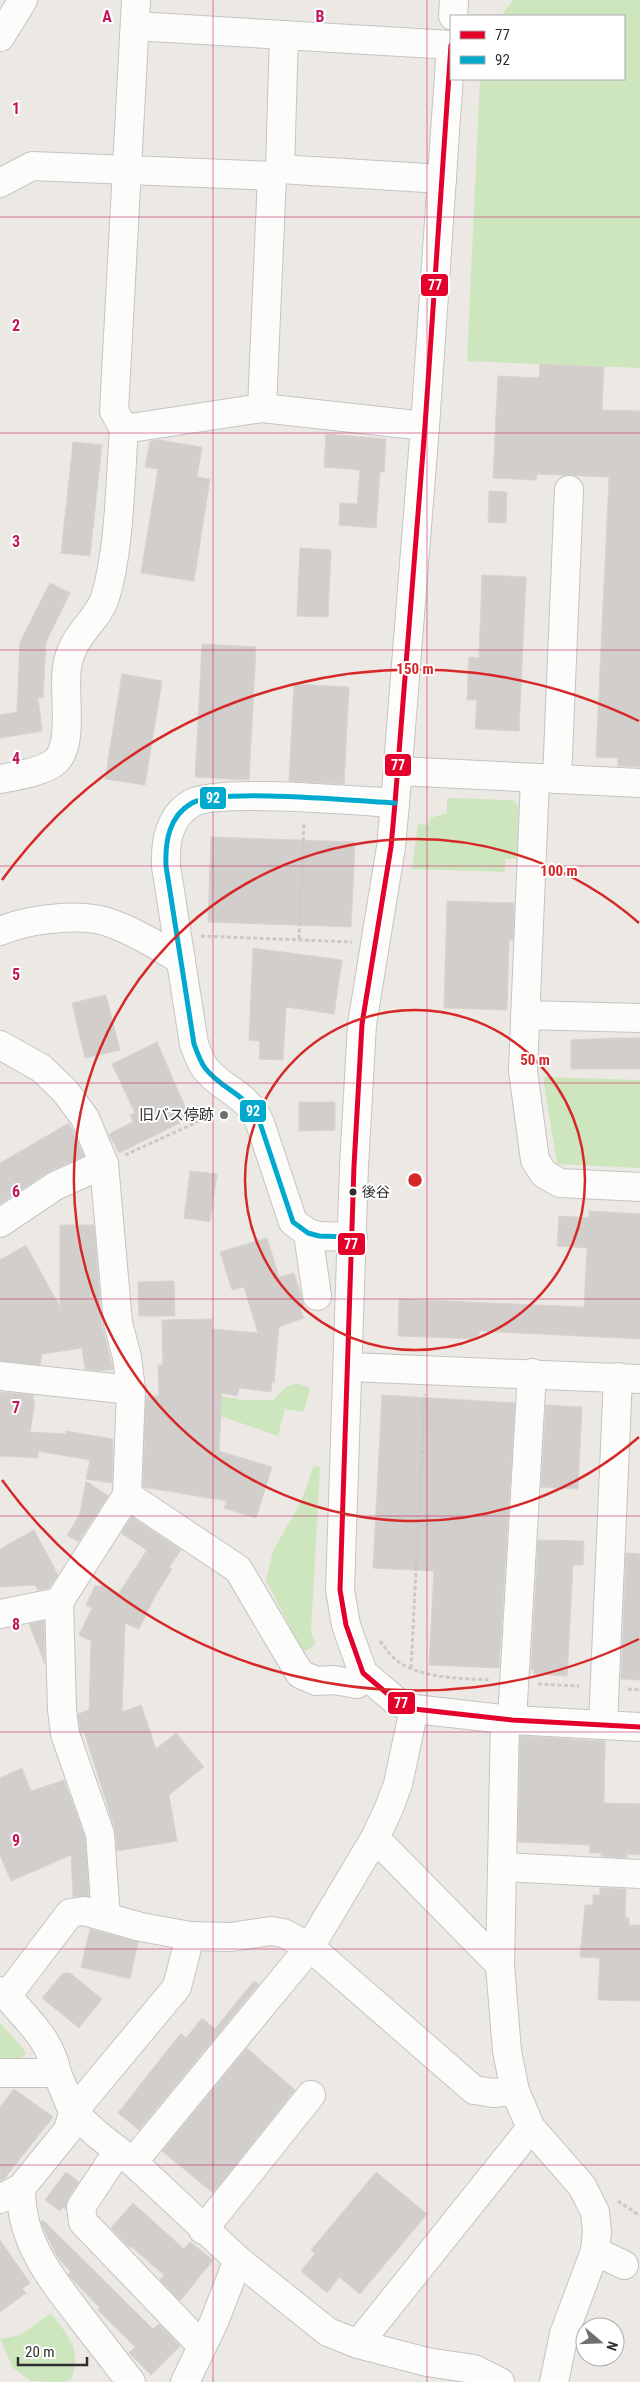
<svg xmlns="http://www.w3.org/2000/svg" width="640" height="2382" viewBox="0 0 640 2382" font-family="'Roboto Condensed','Noto Sans JP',sans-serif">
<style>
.green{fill:#cee6be}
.building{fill:#d1cecb;stroke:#d7d4d0}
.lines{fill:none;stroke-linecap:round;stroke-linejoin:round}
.minor-casing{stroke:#c5c4c5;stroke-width:30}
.path{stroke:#c9c9c8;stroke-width:3;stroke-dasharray:4 2.5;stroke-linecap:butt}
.minor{stroke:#fcfcfb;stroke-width:28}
.bus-1-casing{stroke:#fff;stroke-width:9}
.bus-2-casing{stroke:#fff;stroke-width:9}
.bus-1{stroke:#e4002b;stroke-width:5}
.bus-2{stroke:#00a9ce;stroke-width:5}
.grid{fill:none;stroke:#c2185b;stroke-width:1;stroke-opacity:0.55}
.ring{fill:none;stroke:#d62828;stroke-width:2.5}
.poi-dot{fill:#706f6e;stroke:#fff;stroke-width:2}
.bus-dot{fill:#2e2e2e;stroke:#fff;stroke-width:2}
.labels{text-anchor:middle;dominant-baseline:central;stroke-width:4;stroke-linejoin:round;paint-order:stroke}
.bus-label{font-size:14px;fill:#2e2e2e;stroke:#fff;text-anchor:start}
.poi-label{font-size:15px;fill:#2e2e2e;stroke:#fff;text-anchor:end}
.grid-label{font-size:16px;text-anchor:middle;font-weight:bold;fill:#c2185b;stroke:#fff;stroke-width:4;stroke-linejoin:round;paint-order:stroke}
.centre{fill:#d62828;stroke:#fff;stroke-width:2.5}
.ring-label{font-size:15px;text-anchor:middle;font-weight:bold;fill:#d62828;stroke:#fff;stroke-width:4;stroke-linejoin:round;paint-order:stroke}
.line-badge{stroke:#fff;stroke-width:2}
.badge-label{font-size:14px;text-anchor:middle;font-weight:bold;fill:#fff}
</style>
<rect width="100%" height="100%" fill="#ece8e4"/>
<g class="green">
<path d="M513,0H640V368L467,361L480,79H624V16H501Z"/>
<path d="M447,798L513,800L519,806L517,859H505V872L412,869L418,824L429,825L430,818L447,813Z"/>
<path d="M543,1077L640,1080V1168L557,1164Z"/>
<path d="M296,1383L310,1388L304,1412L285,1409L278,1436L209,1412L212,1394L242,1400H273L286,1387Z"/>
<path d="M314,1465L320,1467L311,1632L316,1643L306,1651L301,1649L266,1580L273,1551L301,1502Z"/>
<path d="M0,2023L22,2047L26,2054L18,2060L0,2061Z"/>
<path d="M51,2313C68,2336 83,2350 71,2379L65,2382L31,2381L13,2368L0,2339L20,2335Z"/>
</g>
<g class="building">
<path d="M540,364L604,367L602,410L640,411V767L618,766V758L596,757L609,477L537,474L536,480L493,478L498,376L539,378Z"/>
<path d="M326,434L386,439L384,472H380L376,528L339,525L340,503L357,504L360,470L324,467Z"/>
<path d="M159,440L202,447L197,477L210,479L194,581L141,573L158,469L145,467L150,441Z"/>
<path d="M73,442L102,445L90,556L61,553Z"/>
<path d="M489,491L507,492L506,523L488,522Z"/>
<path d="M300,548L331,550L328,617L297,616Z"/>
<path d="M482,575L526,577L519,731L475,729L477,700H467L469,657L479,658Z"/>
<path d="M50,583L70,593L46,642L43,698L38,697L42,731L0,738V715L17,712L20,642Z"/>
<path d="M202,644L256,647L249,780L195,777Z"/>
<path d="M122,674L162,681L145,785L105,779Z"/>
<path d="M294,684L349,687L344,784L289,781Z"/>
<path d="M211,837L355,842L351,927L208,922Z"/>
<path d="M447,901L514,903L513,940H509L507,1010L444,1008Z"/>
<path d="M253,948L342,960L334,1014L286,1007L283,1060L259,1059L260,1041L249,1040Z"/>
<path d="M106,995L120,1050L85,1058L72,1003Z"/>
<path d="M617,1038H640V1069H571V1040Z"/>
<path d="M157,1042L190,1118L119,1153L109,1134L133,1122L130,1115L135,1113L112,1064Z"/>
<path d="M299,1102H335V1130L299,1131Z"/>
<path d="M69,1123L84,1156L46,1173L0,1204V1163Z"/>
<path d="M190,1171L217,1174L210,1222L184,1218Z"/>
<path d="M589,1211L640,1214V1339L479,1331V1339L398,1336L399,1299L584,1307L587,1248L557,1246L559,1216L589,1218Z"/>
<path d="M60,1225H94L102,1325L113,1369L99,1371L85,1369L82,1348L42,1354L40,1365L0,1361V1260L26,1245L60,1307Z"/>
<path d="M267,1238L279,1277L294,1273L304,1305L300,1307L304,1318L279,1327L274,1383L272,1381L271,1392L239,1388L237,1396L222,1393L219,1451L272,1467L256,1518L224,1508L227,1501L143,1487L146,1396H159L158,1365H163L162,1320L212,1319V1329L258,1333L244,1287L232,1290L220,1252Z"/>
<path d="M174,1281L175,1316H139L138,1282Z"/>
<path d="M0,1392L34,1395L33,1401H35L30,1432L66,1434V1431L113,1439L112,1483L86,1479L90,1460L38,1451V1458L0,1456Z"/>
<path d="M382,1395L515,1403L499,1668L429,1665L434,1571L373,1568Z"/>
<path d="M546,1405L582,1407L578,1489L541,1487Z"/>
<path d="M86,1481L108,1496L78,1542L67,1535L80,1514Z"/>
<path d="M132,1517L181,1550L169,1567L172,1569L155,1596L139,1629L125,1623L122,1712L141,1705L156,1749L176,1733L204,1767L169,1795L177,1841L117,1851L115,1829L84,1732L81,1733L80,1730L78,1714L89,1710L91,1641L79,1635L92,1608L86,1605L95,1586H103L119,1593L147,1550L121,1533Z"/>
<path d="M34,1530L58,1575L49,1588L38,1590L35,1585L0,1587V1549Z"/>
<path d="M538,1540L584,1541L583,1565H573L567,1676L534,1674V1670H531Z"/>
<path d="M626,1553L640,1554V1680L621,1679Z"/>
<path d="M44,1621L45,1664L29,1624Z"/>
<path d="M520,1736L605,1741L604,1803L640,1804V1855L627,1854V1858L601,1856V1853H589L590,1845L518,1842Z"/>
<path d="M22,1768L31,1791L64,1780L85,1837L89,1896L73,1897L71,1855L11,1881L0,1855V1778Z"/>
<path d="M600,1888L626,1889L625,1918H629V1925H640V2001L598,2000L600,1958L580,1957L585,1905H593V1895H600Z"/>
<path d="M90,1929L138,1942L130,1979L81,1967Z"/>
<path d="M63,1973H70L102,1999L79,2028L42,1998Z"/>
<path d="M254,1981L259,1984L139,2130L118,2113L181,2033L186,2038L202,2018L215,2029Z"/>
<path d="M247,2048L295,2090L213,2193L162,2151Z"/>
<path d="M14,2089L53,2117L4,2179L0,2181V2107Z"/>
<path d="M66,2172L79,2182L68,2198L66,2210L63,2207L60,2211L45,2200Z"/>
<path d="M376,2172L427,2214L360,2294L339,2277L327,2293L301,2271L315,2254L311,2250Z"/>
<path d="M133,2203L184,2249L190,2242L213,2260L180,2301L160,2280L164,2275L131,2246L130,2248L111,2228Z"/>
<path d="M43,2220L153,2329L159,2324L180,2346L151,2375L129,2353L135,2347L98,2310L100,2308L70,2277L68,2274L71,2272L58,2258L46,2234L41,2222Z"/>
<path d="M0,2240L30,2283L22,2289L26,2293L0,2312Z"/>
</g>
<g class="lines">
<g class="minor-casing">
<g id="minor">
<path d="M453,16L454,0"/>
<path d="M135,26L451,45"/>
<path d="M0,37L23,0"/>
<path d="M451,45L425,426L395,803L391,847L362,1024L354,1166L340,1590L346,1625L363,1673L396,1701L414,1709L512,1720L640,1727"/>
<path d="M280,169L442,179"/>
<path d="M272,176L280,169L284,35"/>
<path d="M0,183L32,166L272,176L262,408"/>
<path d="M124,429L262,408L425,426"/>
<path d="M398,771L640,783"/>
<path d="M535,778L523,1071L535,1160L544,1174L560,1183L640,1187"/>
<path d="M0,779C16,776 45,772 57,760C74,742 63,691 67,667C72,634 97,622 105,598C120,549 120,481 124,429L114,411L136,0"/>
<path d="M557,779L569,490"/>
<path d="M0,931C26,920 67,915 95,919C120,923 160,946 181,961"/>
<path d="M525,1015L640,1018"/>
<path d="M0,1045L41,1068L65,1091L85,1118L104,1164L118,1323L127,1357L131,1390L127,1495L59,1602L62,1710L65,1734L100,1834L106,1917"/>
<path d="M0,1223L55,1186L104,1164"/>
<path d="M308,1233L317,1296"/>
<path d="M353,1237L319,1236L308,1233L293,1222L260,1123C245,1091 224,1092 205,1068C200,1061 197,1052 194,1044L166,866C165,841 169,816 192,803C219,788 357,801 395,803"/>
<path d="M349,1367L640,1379"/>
<path d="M0,1376L131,1390"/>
<path d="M127,1495L238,1569L300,1674L316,1681L333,1680L357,1684L363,1673"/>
<path d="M0,1614L59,1602"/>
<path d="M505,1720L500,1965L507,2051L515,2091L531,2128L582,2186L595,2212L597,2232L595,2251L564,2334L554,2382"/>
<path d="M512,1720L532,1373"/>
<path d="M603,1725L618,1377"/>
<path d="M375,1838L500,1965"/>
<path d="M503,1867L640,1874"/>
<path d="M0,1991L7,1996L70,1913L84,1911L141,1927L190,1936L231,1937L271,1931L283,1933L310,1947L474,2090L493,2093L515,2091"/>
<path d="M7,1996C29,2022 50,2039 57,2073"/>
<path d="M0,2073H57L73,2112L98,2135L133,2162L238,2260L328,2332L358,2344L531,2128"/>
<path d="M118,2151L81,2207L83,2222L202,2346"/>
<path d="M133,2162L310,1947L375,1838L389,1808L398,1784L414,1709"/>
<path d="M21,2188C20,2239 49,2276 79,2315C96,2337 114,2360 131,2382"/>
<path d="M0,2199L21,2188L68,2130L73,2112L177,1987L190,1936"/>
<path d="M203,2230L311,2095"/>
<path d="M595,2251L624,2265"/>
<path d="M358,2344L427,2362L474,2369L500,2382"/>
<path d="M185,2382L214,2322L238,2260"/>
</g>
</g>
<g class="path">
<path d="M201,936L352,942"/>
<path d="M299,939L304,822"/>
<path d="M125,1155L204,1119L215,1109"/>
<path d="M380,1641C385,1647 389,1654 395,1659C419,1679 460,1678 489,1680"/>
<path d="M411,1668L425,1394"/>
<path d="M538,1684L579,1686"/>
<path d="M628,1689L640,1690"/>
<path d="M618,2201L640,2216"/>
</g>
<use href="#minor" class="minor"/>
<g class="bus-1-casing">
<path id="bus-1" d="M451,45L425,426L395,803L391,847L362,1024L354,1166L340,1590L346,1625L363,1673L396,1701L414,1709L512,1720L640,1727"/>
</g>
<g class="bus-2-casing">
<path id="bus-2" d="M353,1237L319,1236L308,1233L293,1222L260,1123C245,1091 224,1092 205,1068C200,1061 197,1052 194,1044L166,866C165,841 169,816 192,803C219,788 357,801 395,803"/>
</g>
<use href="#bus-1" class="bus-1"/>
<use href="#bus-2" class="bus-2"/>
</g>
<path class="grid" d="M213,0V2382M427,0V2382M0,217H640M0,433H640M0,650H640M0,866H640M0,1083H640M0,1299H640M0,1516H640M0,1732H640M0,1949H640M0,2165H640"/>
<g class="ring">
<circle cx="415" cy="1180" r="170"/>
<path d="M639 1437A341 341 0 1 1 639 923"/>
<path d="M639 1639A511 511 0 0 1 2 1480M2 880A511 511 0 0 1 639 721"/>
</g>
<circle class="poi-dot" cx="224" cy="1115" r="5"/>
<circle class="bus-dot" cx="353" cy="1192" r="4.5"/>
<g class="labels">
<g class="bus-label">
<text x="362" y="1192">後谷</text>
</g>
<g class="poi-label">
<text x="214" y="1115">旧バス停跡</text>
</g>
</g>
<g class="grid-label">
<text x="107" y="22">A</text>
<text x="320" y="22">B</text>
<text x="16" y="114">1</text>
<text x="16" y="331">2</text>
<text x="16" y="547">3</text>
<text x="16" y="764">4</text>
<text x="16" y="980">5</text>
<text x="16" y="1197">6</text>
<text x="16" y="1413">7</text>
<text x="16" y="1630">8</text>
<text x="16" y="1846">9</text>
</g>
<circle cx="415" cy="1180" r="8" class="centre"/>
<g class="ring-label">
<text x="415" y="674">150 m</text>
<text x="559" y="876">100 m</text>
<text x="535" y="1065">50 m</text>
</g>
<g class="line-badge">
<rect x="420" y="273" width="29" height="24" rx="5" fill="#e4002b"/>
<rect x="384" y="753" width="28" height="24" rx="5" fill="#e4002b"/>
<rect x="199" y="786" width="28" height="24" rx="5" fill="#00a9ce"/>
<rect x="239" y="1099" width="28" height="24" rx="5" fill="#00a9ce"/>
<rect x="337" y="1232" width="29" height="24" rx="5" fill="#e4002b"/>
<rect x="387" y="1691" width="29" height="24" rx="5" fill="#e4002b"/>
</g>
<g class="badge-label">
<text x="435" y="290">77</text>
<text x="398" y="770">77</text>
<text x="213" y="803">92</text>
<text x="253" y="1116">92</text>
<text x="351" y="1249">77</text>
<text x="401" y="1708">77</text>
</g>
<rect x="450" y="15" width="175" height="65" fill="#ffffff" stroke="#ababab"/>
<rect x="460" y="31" width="25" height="8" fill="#e4002b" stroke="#ababab"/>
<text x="495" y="40" font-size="15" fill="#2e2e2e">77</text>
<rect x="460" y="56" width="25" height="8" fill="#00a9ce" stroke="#ababab"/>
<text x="495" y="65" font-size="15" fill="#2e2e2e">92</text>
<g transform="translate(600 2342) rotate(109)"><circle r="24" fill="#ffffff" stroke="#ababab"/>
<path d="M0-4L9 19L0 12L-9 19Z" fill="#706f6e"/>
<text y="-8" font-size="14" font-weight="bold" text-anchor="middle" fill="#2e2e2e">N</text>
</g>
<path d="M18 2357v8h69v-8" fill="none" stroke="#2e2e2e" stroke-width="2.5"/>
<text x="25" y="2357" font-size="15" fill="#2e2e2e" stroke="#ffffff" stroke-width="4" paint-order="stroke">20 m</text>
</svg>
